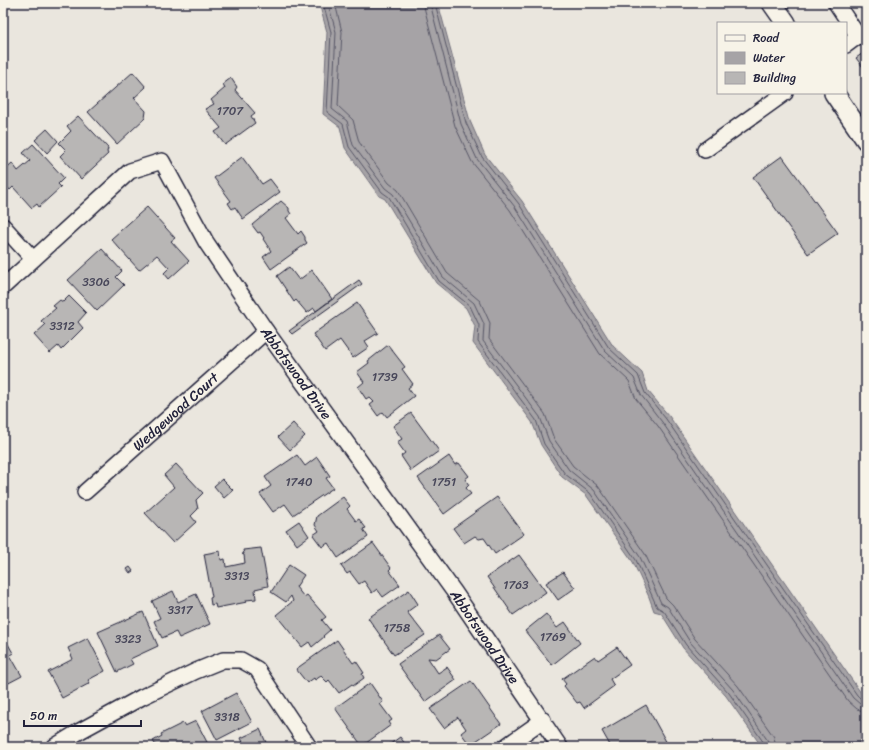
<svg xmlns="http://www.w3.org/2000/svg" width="869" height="750" viewBox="0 0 869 750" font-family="Sriracha,sans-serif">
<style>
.water{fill:#a6a3a6;stroke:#716f7b}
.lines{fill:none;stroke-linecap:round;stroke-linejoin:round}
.shore{stroke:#575666;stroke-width:1}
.building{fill:#b8b6b5;stroke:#22223b}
.minor-casing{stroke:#22223b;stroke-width:18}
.major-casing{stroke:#22223b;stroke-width:22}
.minor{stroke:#f7f3e8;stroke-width:15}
.major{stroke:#f7f3e8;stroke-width:19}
.labels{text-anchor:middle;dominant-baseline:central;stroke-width:4;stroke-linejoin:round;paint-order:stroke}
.number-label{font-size:12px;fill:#48475a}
.street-label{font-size:14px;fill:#22223b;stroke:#f7f3e8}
</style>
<rect width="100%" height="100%" fill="#eae6de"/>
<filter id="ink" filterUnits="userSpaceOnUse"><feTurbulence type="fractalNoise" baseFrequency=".025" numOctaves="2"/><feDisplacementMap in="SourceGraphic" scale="8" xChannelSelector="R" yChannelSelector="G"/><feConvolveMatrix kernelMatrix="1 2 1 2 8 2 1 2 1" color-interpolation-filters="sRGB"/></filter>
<g filter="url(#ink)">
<path class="water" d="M319,3H438L470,121L485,155L522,201L613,346L642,373L648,391L669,416L861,693L866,698V747H762L726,696L683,648L661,613L654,611L649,597L633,562L586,495L562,477L541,445L532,422L473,343L475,326L466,308L436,283L385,199L379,196L345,148L340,127L323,114L327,32Z"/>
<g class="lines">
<g class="shore">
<path d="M323,3L331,32L327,112L343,124L349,147L382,192L389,197L439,281L470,306L479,325L478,342L536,420L544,444L565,474L590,493L636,560L657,607L664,611L686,645L729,693L764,743L765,747"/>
<path d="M328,3L336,32L332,109L347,121L353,145L385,188L393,194L443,277L474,303L484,324L483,341L540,417L549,441L569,470L594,490L640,557L661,603L668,607L690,642L733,690L768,741L770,747"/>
<path d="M335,3L342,32L338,106L353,120L359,142L389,183L398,190L447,273L480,301L490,323L489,339L545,414L554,439L573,466L598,486L645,554L666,598L673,605L695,639L738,686L774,737L776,747"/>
<path d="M423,3L455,126L472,162L510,210L600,354L629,381L636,399L658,426L848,701L857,709L866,712"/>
<path d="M430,3L461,124L477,159L515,207L605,351L634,378L641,395L662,422L853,698L860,704L866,706"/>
<path d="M435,3L466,123L482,157L519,204L609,348L638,375L645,393L666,419L857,695L862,700L866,701"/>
</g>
</g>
<g class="building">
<path d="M866,51V71L856,58Z"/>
<path d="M133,72L146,87L134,98L146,111L145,118L117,144L88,112Z"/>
<path d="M231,78L237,87L235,90L255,113L251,116L255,123L225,145L215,132L221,128L205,109L214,104L211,100L225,88L223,84Z"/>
<path d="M78,116L108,148L107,152L108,154L81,179L60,156L66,150L59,143L71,131L67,126Z"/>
<path d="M47,129L58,141L47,153L35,140Z"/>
<path d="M33,144L64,178L58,184L61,187L39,207L37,204L32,208L13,187L10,190L3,183V171L12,163L18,171L30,161L23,153Z"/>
<path d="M782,156L838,233L808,254L753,177Z"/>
<path d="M242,157L262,184L270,179L280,192L243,219L235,207L232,209L228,203L231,201L214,178Z"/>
<path d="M281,201L289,208V211L291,214L286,218L298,234L301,231L305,237V240L307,243L271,269L263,257L271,251L263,239L264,238L260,232L258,233L252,225Z"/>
<path d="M147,207L175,238L171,241L189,261L169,279L164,273L169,268L157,255L139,270L111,239Z"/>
<path d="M102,249L122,271L116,277L124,285L97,311L68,280Z"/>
<path d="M289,267L299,280L312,270L332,299L316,311L314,308L307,313L296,300L294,302L277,276Z"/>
<path d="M359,280L362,284L292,334L289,331Z"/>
<path d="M69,296L86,313L78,322L83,328L61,350L58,346L50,353L34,335L45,325L41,321L56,308L53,306L60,300L63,302Z"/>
<path d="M357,303L378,333L365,341L369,347L353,358L340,340L325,351L313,334Z"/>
<path d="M388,345L405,367L402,369L413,384L408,388L414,396L387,417L383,412L378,416L370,405L374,402L369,397L366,399L358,387L364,382L357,372L369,363L368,361Z"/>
<path d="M411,413L439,451L411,471L401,456L405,453L397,442L402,439L393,426Z"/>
<path d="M293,423L305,436L290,450L278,437Z"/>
<path d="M297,455L305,466L317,457L330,476L326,478L333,488L293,515L285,504L273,512L260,494L271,486L265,477Z"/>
<path d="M449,456L455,465L459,463L469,476L465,479L469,485L466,488L471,494L444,514L418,478Z"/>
<path d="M176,464L203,493L196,500L198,509L191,516L196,522L173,543L145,513L174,487L164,475Z"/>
<path d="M222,479L233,490L224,498L214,486Z"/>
<path d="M343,497L350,506L347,509L356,521L359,519L366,528L363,529L368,537L338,558L328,543L322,547L313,535L319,531L315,525L317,516Z"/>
<path d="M497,497L524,534L495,554L484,538L479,539L475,536L464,543L453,528Z"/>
<path d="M299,521L309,536L297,545L286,530Z"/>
<path d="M373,543L391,568L389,570L400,585L383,597L377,589L372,593L364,581L359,584L350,572L347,574L341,566Z"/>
<path d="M261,548L268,586L255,589L256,599L246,600L247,602L216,608L215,604L211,605L210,598L212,597L204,554L220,551L221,560L225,559L226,567L245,563L244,555L242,554H244L243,550Z"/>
<path d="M519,555L546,592L513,615L487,577Z"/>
<path d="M289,565L304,575L296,587L304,597L307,595L326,617L322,620L330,630L323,636L324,637L312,647L309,642L302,647L276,615L293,601L291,596L286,602L271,592Z"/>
<path d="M130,567L133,571L130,573L127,569Z"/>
<path d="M563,572L575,588L558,600L546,583Z"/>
<path d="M409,590L418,604L407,612L425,635L394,655L368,618Z"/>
<path d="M173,591L178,602L196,594L210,624L179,638L176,632L162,638L154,621L160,618L152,601Z"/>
<path d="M143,612L158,646L130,659L133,664L117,672L98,632Z"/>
<path d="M546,614L557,628L565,622L580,643L552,665L525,631Z"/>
<path d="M3,635L13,653L10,655L22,676L3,686Z"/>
<path d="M439,635L450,649L436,659L428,658L438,673L447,667L456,680L425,702L398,664Z"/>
<path d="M88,638L105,671L88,680L90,683L62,698L48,672L73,659L68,648Z"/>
<path d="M337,640L353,663L356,661L364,673L362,674L364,678L353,686L352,684L339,693L329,680L327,682L321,676L315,680L314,678L307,683L296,669Z"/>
<path d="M617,647L630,665L610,679L614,686L584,708L580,702L577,703L564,686L566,684L562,679L595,656L598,660Z"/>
<path d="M471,681L501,724L470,745L461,733L466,729L458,717L444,728L430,709Z"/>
<path d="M370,683L383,702L380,704L392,720L389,722L391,725L362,746L335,708Z"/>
<path d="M236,693L252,722L217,740L202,711Z"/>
<path d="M646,705L669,747H611L602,731Z"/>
<path d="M196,721L209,746L206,747H157L153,741L162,736L161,734L183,723L185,726Z"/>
<path d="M260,729L268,747H245L241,738Z"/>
<path d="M400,737L406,745L403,747H386Z"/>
</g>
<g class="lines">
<g class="minor-casing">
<g id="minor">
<path d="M836,3L858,36L846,45"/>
<path d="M705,150L785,93"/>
<path d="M3,226L33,259"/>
<path id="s1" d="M3,287L130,171L162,161L206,242L266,331L455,593L560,747"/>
<path id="s2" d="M85,492L266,331"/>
<path d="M54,747L80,731L142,697L196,671L223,660H241L257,669L309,747"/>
<path d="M505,747L543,720"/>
</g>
</g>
<g class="major-casing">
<g id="major">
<path d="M772,3L786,23"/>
<path d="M834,93L866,140"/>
</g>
</g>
<use href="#minor" class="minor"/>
<use href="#major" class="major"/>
</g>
</g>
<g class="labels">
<g class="number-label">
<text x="230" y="111">1707</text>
<text x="96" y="282">3306</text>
<text x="62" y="326">3312</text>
<text x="385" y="377">1739</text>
<text x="299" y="482">1740</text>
<text x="444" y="482">1751</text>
<text x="237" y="576">3313</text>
<text x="516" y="585">1763</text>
<text x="180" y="610">3317</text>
<text x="397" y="628">1758</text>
<text x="553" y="637">1769</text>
<text x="128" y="639">3323</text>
<text x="227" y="717">3318</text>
</g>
<g class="street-label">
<text stroke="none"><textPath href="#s1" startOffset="457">Abbotswood Drive</textPath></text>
<text stroke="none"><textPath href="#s2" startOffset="121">Wedgewood Court</textPath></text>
<text stroke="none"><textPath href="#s1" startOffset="781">Abbotswood Drive</textPath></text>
</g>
</g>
<rect width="869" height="750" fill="none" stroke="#f7f3e8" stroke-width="16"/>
<rect x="8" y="8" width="853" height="734" fill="none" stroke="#22223b" stroke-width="1.5" filter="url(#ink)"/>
<rect x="717" y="22" width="130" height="72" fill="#f7f3e8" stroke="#a29fa3"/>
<rect x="725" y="35" width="20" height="6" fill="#f7f3e8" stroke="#a29fa3"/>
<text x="753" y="42" font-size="12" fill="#22223b">Road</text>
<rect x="725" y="52" width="20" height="12" fill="#a6a3a6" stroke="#a29fa3"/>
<text x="753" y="62" font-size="12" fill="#22223b">Water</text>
<rect x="725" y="72" width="20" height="12" fill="#b8b6b5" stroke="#a29fa3"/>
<text x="753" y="82" font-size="12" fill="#22223b">Building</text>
<path d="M24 720v6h117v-6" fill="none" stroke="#22223b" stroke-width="2"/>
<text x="30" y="720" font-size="12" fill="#22223b" stroke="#f7f3e8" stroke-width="3" paint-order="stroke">50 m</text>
</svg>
